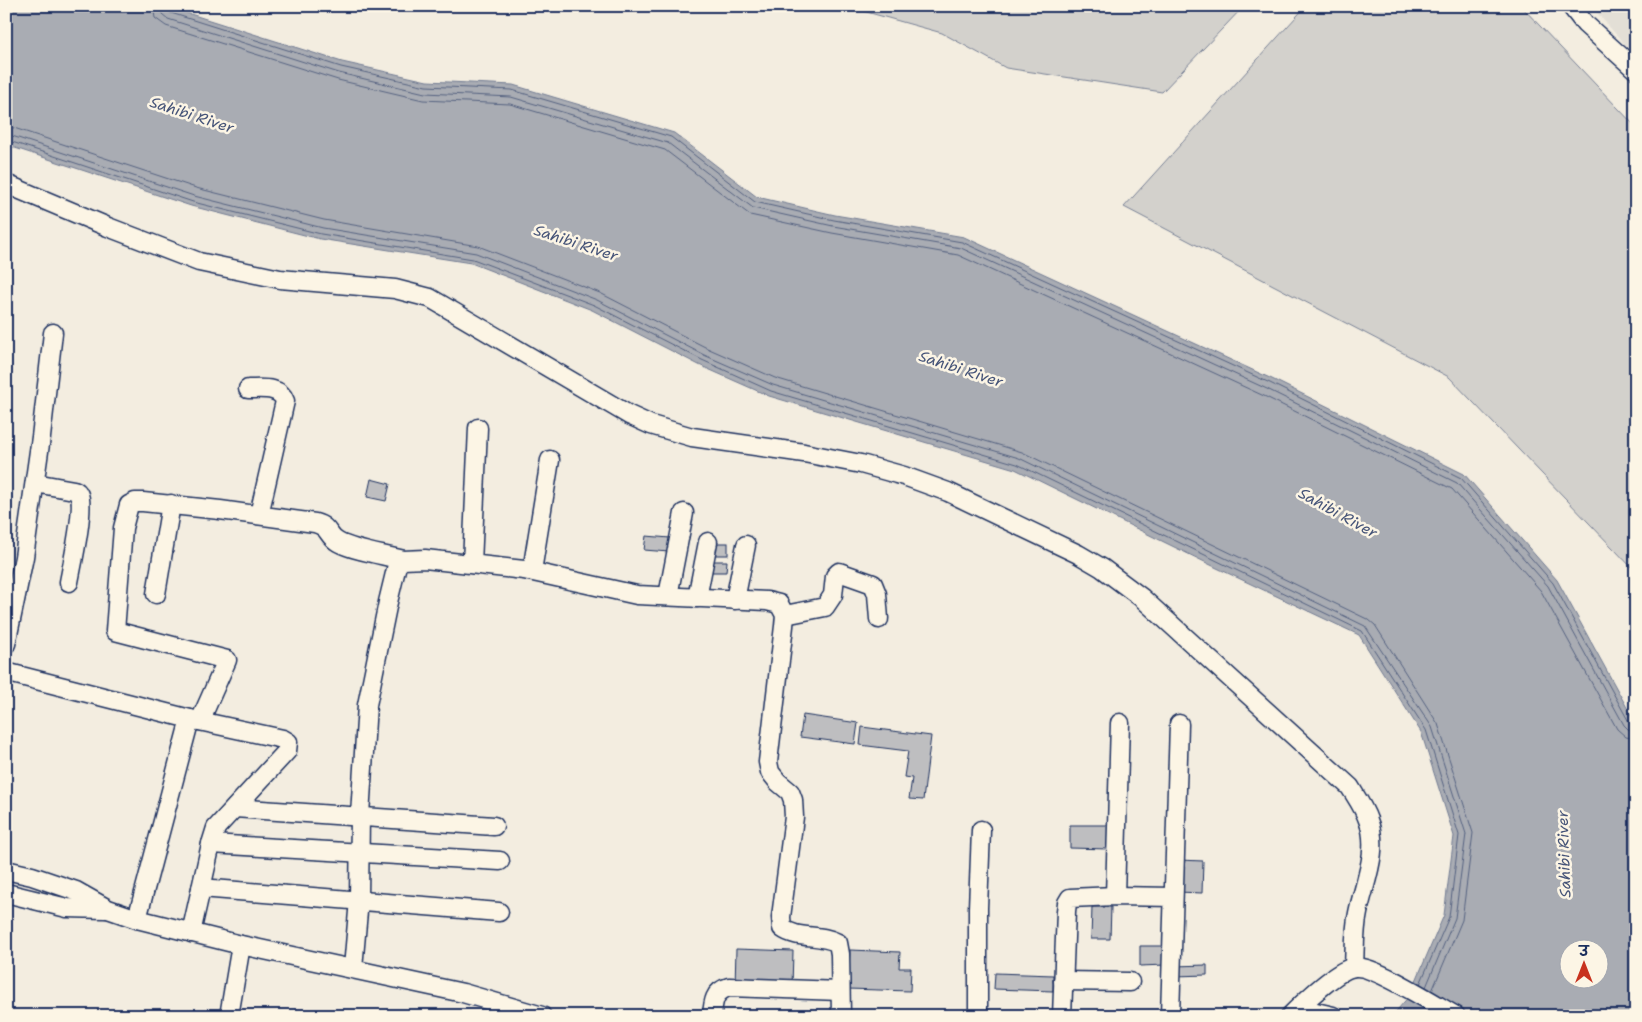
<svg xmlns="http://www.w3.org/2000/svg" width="1642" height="1022" viewBox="0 0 1642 1022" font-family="'Shantell Sans','Playpen Sans Deva',sans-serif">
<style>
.built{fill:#e3dfd6}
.green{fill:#d3d1cc;stroke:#778095}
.water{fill:#a9acb3;stroke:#707a91;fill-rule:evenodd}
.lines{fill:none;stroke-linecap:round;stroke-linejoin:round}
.shore{stroke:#546180;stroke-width:1}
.building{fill:#bebec0;stroke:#1b2f5e}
.minor-casing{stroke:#1b2f5e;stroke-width:21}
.minor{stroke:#fcf5e5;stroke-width:18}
.labels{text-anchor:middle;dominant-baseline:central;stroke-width:5;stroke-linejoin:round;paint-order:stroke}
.water-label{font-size:15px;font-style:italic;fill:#465478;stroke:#fcf5e5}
</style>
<rect width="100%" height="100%" fill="#f3ede0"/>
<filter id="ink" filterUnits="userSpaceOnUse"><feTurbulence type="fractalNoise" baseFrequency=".02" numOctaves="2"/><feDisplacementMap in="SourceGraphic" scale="10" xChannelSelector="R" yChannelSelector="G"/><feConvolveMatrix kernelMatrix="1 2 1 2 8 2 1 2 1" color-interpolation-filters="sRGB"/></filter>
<g filter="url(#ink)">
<path class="built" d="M1591,6H1636V57Z"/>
<g class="green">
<path d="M845,6H1244L1162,92L1006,68L942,33Z"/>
<path d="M1306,6H1521L1636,127V572L1449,377L1124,207Z"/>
</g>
<path class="water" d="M6,6H165L342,62L427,81L513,85L674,133L757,197L835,215L964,237L1272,379L1464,474L1557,580L1636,724V1016H1392L1410,995L1444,915L1454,836L1421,732L1359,635L1217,568L1015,469L769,396L699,365L592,310L471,263L320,239L191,206L6,145ZM1570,950H1600V980H1570Z"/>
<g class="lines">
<g class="shore">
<path d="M153,6L155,18L166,26L338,80L423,100L510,104L665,150L750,215L832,233L958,255L1264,396L1452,489L1541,591L1617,729L1626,737L1636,739"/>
<path d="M160,6L162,14L168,19L339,73L425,93L511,97L668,143L753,208L833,226L961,248L1267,389L1457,483L1548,586L1624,725L1629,730L1636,731"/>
<path d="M167,6V11L171,13L341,67L426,86L512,90L671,137L755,202L834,220L962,242L1270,383L1461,478L1553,583L1629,722L1636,725"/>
<path d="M6,127L14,128L196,188L324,220L478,246L600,293L707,348L775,378L1022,452L1369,620L1375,625L1438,724L1473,833L1462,920L1432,991"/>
<path d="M6,134L194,196L323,228L476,253L597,300L704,355L773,385L1019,458L1365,626L1432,727L1466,834L1455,918L1426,987"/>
<path d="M6,140L193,202L321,234L473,259L594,305L702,360L771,391L1017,464L1362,631L1426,730L1459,835L1449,917L1420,984"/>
</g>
</g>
<g class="building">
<path d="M371,479L390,484L386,501L367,497Z"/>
<path d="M646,536L670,538L669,552L644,550Z"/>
<rect x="712" y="543" width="16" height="12"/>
<path d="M712,561H727L726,572H712Z"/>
<path d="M803,715L858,723L855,744L800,737Z"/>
<path d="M862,727L931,736L923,800L909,799L912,778L904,777L908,751L860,745Z"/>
<path d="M1070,825H1108V849L1070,848Z"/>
<path d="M1179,860L1203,861L1202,893L1178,892Z"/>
<path d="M1092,907H1111L1110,939H1091Z"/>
<path d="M1140,946H1165V965L1140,966Z"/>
<path d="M736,949L793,951L792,987L735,986Z"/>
<path d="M850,950L900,952L899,968H911L910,991L848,989Z"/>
<path d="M1207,965V975L1175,976L1174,966Z"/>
<path d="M995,973L1053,975V991L994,989Z"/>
</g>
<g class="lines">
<g class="minor-casing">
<g id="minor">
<path d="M1571,6L1585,24L1636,70"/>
<path d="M6,184L108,227L199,262L280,279L395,289L430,298L629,415L651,425L692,437L804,453L861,464L904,476L948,492L1078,554L1102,568L1142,598L1350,787C1356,797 1364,808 1368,820C1380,850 1364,883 1358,913C1354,931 1355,949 1354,967"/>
<path d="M248,389C262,389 280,386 285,401L259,515"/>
<path d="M35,483L74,490C77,491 78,492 79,495C85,507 72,566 69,582"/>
<path d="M472,564L478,428"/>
<path d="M532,571L550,460"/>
<path d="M156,594L171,504"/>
<path d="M668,596L684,513"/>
<path d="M697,598L708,542"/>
<path d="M735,600L746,545"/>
<path d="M785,615L825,607L833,595L835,576L839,572L873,584L877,594L879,619"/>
<path d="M6,644L24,557L41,437L53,333"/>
<path d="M6,671L9,673L190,719"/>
<path d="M200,721L227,660L115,631L123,528L129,505L135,502H143L220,510L315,523C330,527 327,536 338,542C354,551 385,555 403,560"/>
<path d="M235,808L494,826"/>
<path d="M211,844L500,861"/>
<path d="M6,870L32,876L76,891L108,909L137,919L241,945L463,993L542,1016"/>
<path d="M201,888L499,912"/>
<path d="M6,893L67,908L105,909"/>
<path d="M1115,896L1120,723"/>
<path d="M137,919L190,719L283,739L288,742L287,751L216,828L211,844L191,933"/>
<path d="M353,968L359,900L360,815L367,705L388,602L397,565L403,560L425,559L524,570L637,595L767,601L779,604L785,615L784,626L768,762L770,772L778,782L790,792L793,800L794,817L781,917L782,928C798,940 820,933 838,943L840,954L841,1016"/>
<path d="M1063,981L1130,982"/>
<path d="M1299,1008L1333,1016"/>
<path d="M229,1016L241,945"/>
<path d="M712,1016C713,1002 714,991 729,987L840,991"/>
<path d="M978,1016V908L981,830"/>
<path d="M1062,1016L1066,911L1067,903L1070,898L1115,896L1173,897"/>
<path d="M1170,1016L1179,724"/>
<path d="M1290,1016C1302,1004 1339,968 1355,967C1374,965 1436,1005 1456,1016"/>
</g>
</g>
<use href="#minor" class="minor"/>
</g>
</g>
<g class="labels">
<g class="water-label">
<text transform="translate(192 115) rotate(18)">Sahibi River</text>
<text transform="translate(576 243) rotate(18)">Sahibi River</text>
<text transform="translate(961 369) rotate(18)">Sahibi River</text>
<text transform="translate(1338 513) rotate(29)">Sahibi River</text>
<text transform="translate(1564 854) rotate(-92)">Sahibi River</text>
</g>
</g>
<rect width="1642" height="1022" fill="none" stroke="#fcf5e5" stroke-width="25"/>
<rect x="12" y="12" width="1617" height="997" fill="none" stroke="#1b2f5e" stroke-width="2" filter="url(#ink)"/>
<g transform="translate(1584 964)"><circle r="24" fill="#fcf5e5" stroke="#a2a6af"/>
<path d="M0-4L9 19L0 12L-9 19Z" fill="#c8321e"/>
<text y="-8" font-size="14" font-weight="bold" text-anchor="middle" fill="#1b2f5e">उ</text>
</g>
</svg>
